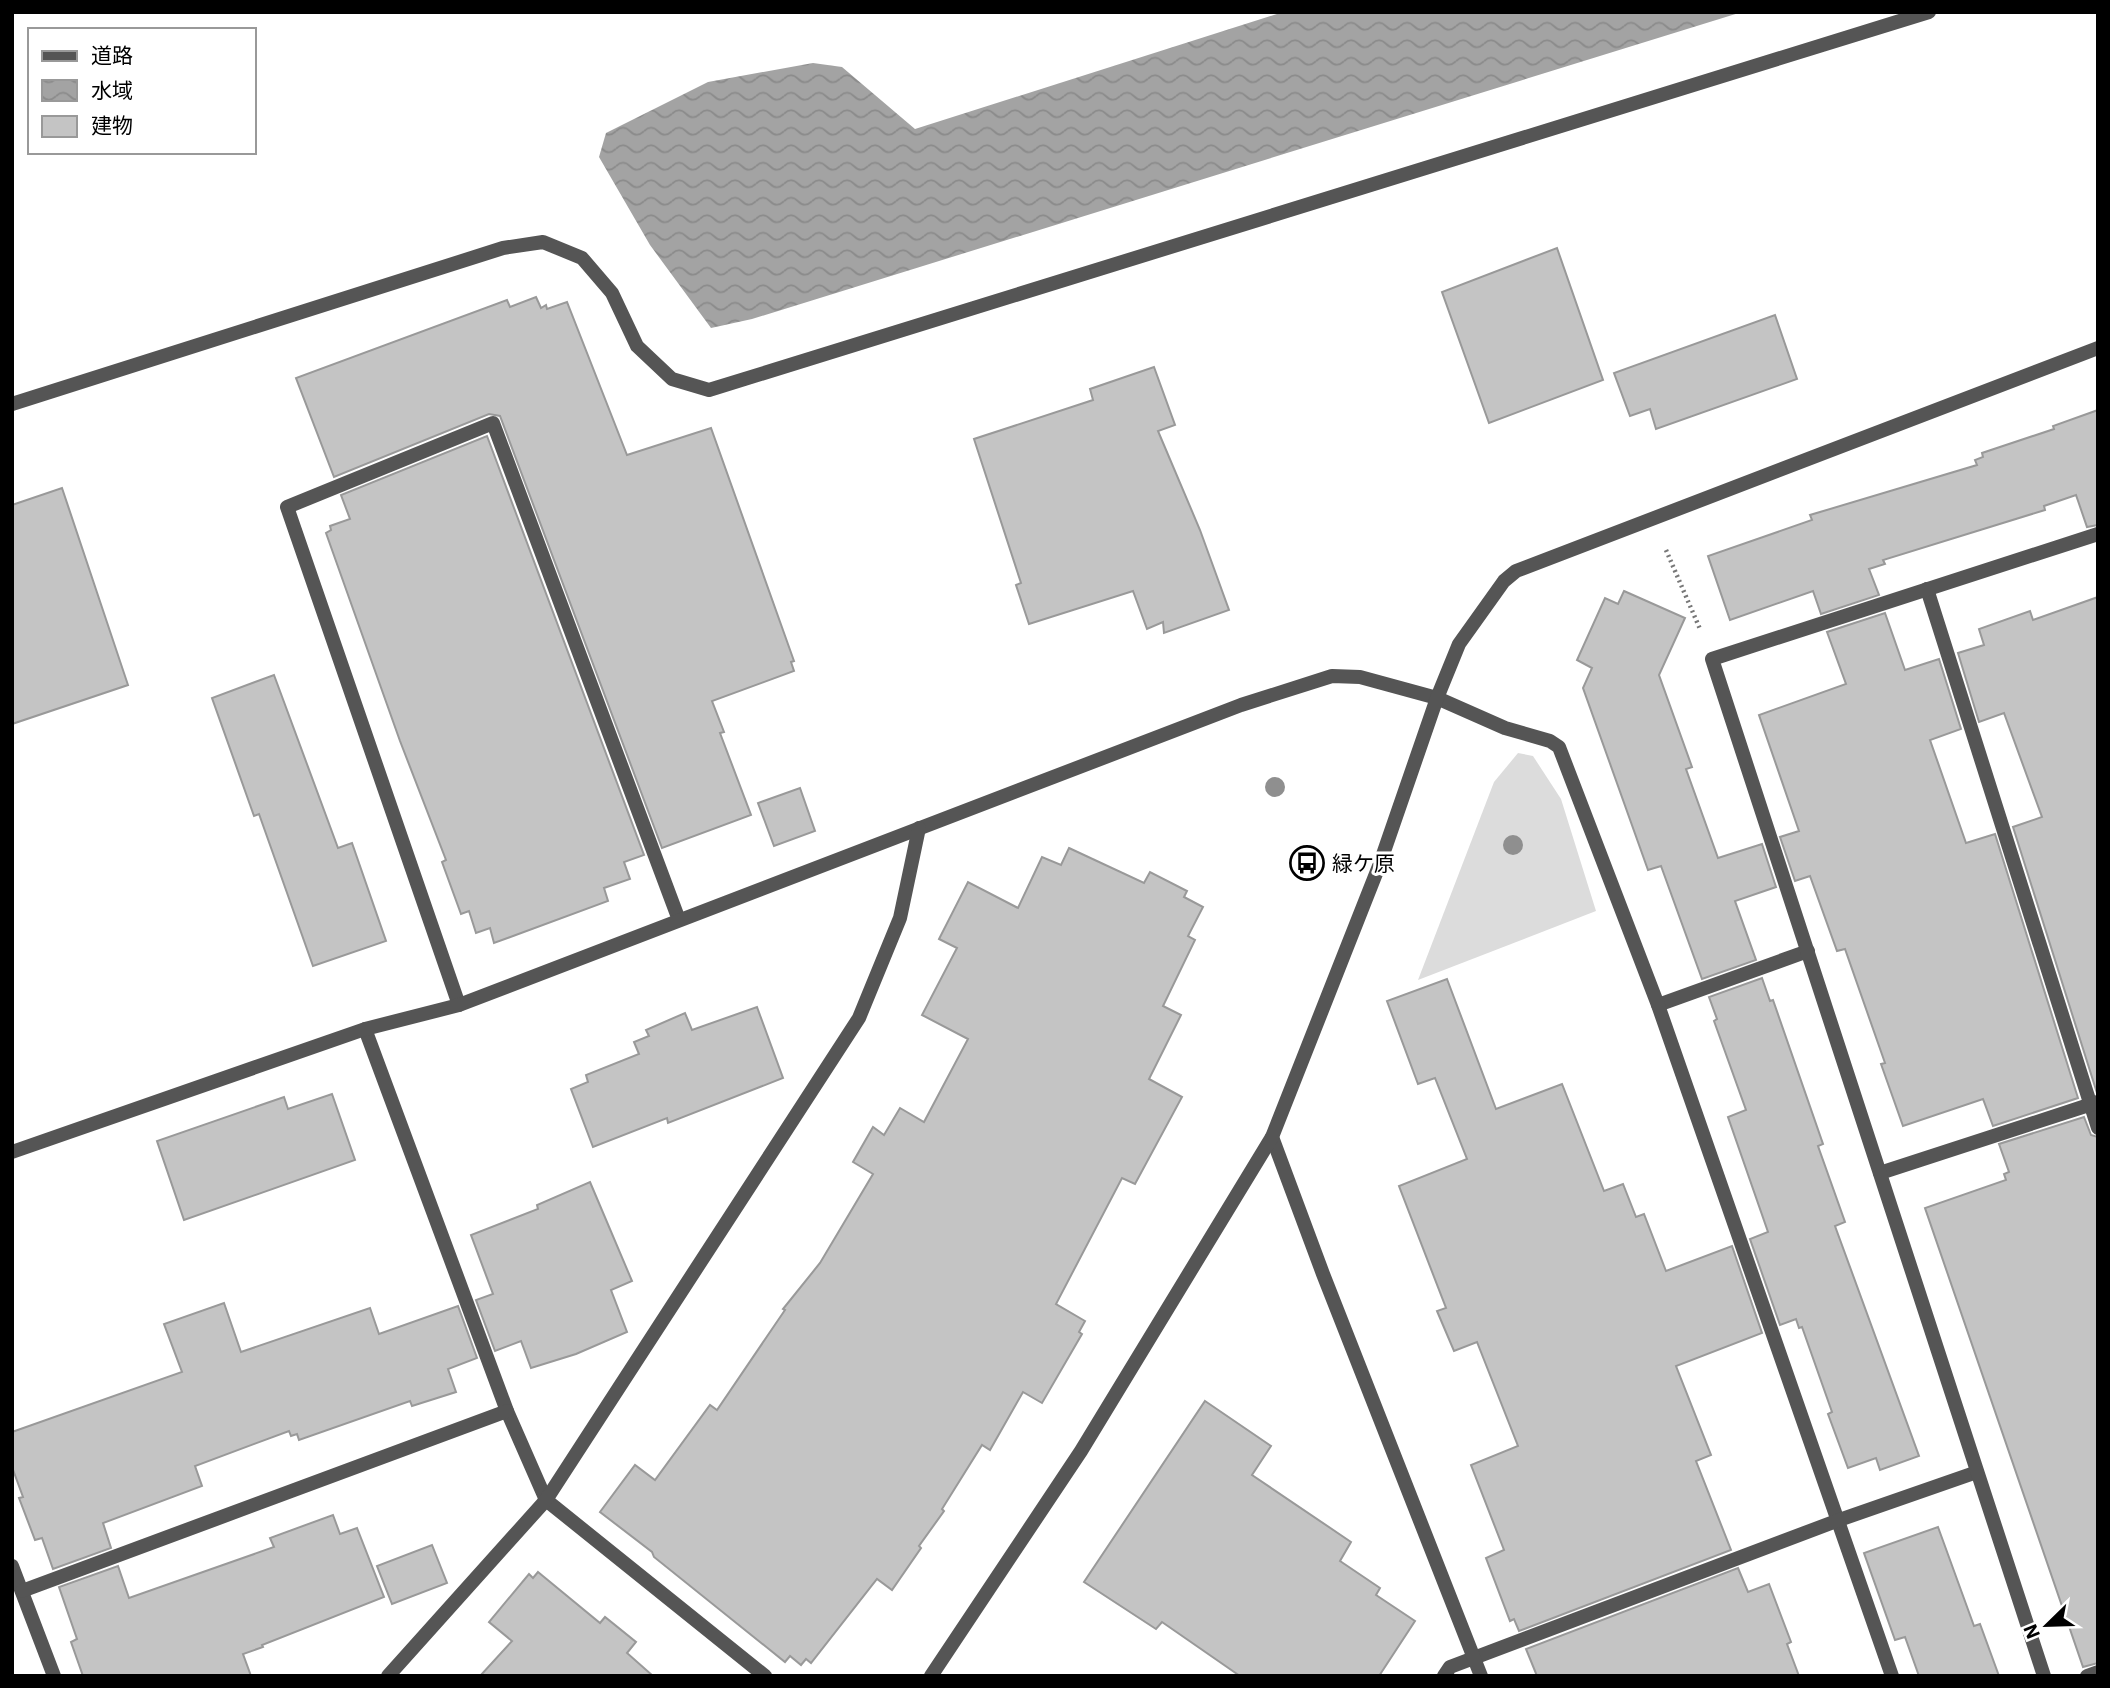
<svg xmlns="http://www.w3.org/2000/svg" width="2110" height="1688" viewBox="0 0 2110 1688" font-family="'IBM Plex Sans','Noto Sans JP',sans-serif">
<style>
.grass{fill:#dcdcdc}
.water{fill:url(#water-waves)}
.building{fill:#c4c4c4;stroke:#999;stroke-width:2}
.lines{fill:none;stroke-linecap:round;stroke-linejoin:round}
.path{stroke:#777;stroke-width:4.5;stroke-dasharray:2 3.5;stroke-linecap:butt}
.service{stroke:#555;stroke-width:14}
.minor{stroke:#555;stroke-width:14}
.tertiary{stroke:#555;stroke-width:14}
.tree{fill:#8f8f8f}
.labels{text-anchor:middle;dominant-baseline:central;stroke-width:6;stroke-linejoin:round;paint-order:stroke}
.poi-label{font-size:21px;fill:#000;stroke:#fff;text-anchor:start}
</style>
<defs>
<pattern id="water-waves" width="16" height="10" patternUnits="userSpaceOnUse" patternTransform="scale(1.75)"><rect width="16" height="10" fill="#a3a3a3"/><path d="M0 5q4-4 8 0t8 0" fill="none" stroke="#8b8b8b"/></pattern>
</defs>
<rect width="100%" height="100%" fill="#fff"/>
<path class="grass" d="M1518,753L1533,756L1561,799L1596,911L1418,980L1494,782Z"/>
<path class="water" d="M1283,12H1742L752,319L711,328L650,245L599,157L606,133L708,82L813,63L842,67L915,129Z"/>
<g class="building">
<path d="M1557,248L1603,380L1489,423L1442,292Z"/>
<path d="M536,297L541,308L546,305L547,309L567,302L627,455L711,428L794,661L791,662L794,671L712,701L724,732L720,733L751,815L662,848L500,416L489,414L334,477L296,378L507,300L510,307Z"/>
<path d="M1775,315L1797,379L1656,429L1650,409L1630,416L1614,373Z"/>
<path d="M1154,367L1175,425L1158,431L1200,530L1229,610L1164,633L1163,622L1147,629L1133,591L1029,624L1016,585L1021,583L974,439L1093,400L1090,389Z"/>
<path d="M2098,410V525L2087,527L2076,495L2044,506L2045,510L1883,560L1885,564L1869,569L1879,595L1821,614L1813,591L1730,620L1708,556L1812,520L1810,515L1977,465L1975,460L1983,457L1982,453L2054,429L2053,426Z"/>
<path d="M487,436L644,855L624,862L630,879L604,888L608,901L494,943L490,928L476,933L469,911L461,914L442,862L446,860L400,741L326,533L331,530L330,526L350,519L341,495Z"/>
<path d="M62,488L128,685L12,724V505Z"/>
<path d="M1624,591L1685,618L1659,675L1692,767L1686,769L1718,858L1762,844L1776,887L1735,901L1756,960L1702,979L1661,866L1648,870L1583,688L1592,668L1577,660L1605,598L1618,604Z"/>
<path d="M2098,597V1093H2097L2013,827L2042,817L2004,713L1979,722L1958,653L1984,645L1979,629L2030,611L2033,620Z"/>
<path d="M1885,613L1905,670L1939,659L1961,729L1930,740L1966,843L1995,834L2078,1098L1993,1126L1983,1099L1903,1126L1881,1064L1885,1063L1845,949L1837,951L1810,876L1795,881L1780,837L1799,831L1759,715L1846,684L1827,632Z"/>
<path d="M274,675L338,848L352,843L386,941L313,966L259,814L254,816L212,698Z"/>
<path d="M800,788L815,831L774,846L758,803Z"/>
<path d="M1069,848L1144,883L1150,872L1187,891L1184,897L1203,907L1188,936L1195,940L1163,1006L1181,1015L1149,1079L1182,1097L1135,1184L1122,1178L1056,1304L1085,1321L1079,1332L1082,1334L1042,1403L1023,1392L990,1450L982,1445L942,1509L944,1511L919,1546L921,1548L892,1590L877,1579L811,1663L806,1659L801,1665L790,1656L785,1662L654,1557L652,1552L600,1512L635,1465L655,1480L710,1405L717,1410L785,1310L783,1309L820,1263L873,1174L853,1162L873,1127L884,1135L900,1108L924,1122L968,1039L922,1015L957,948L939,939L968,882L1018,908L1042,857L1061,865Z"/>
<path d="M1762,978L1770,1001L1773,1000L1823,1144L1818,1146L1845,1222L1835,1226L1919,1456L1880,1470L1876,1458L1848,1468L1828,1414L1832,1412L1802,1327L1799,1328L1796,1319L1780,1325L1750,1239L1768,1232L1728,1117L1746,1110L1714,1021L1717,1019L1709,997Z"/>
<path d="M1447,979L1496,1109L1562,1084L1604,1191L1623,1184L1636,1217L1644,1214L1666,1271L1732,1246L1762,1333L1676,1366L1711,1455L1696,1461L1731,1550L1519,1631L1514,1619L1510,1621L1486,1558L1504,1550L1471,1465L1518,1446L1477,1342L1454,1351L1437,1311L1446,1308L1399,1186L1467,1159L1435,1078L1418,1084L1387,1001Z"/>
<path d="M757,1007L783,1078L668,1123L667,1118L593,1147L571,1089L588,1082L586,1075L639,1054L634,1042L649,1036L646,1030L685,1013L692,1030Z"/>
<path d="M332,1094L355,1160L184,1220L157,1141L284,1097L288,1109Z"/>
<path d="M2084,1117L2091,1135L2098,1137V1663L2083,1667L1925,1208L2006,1180L2004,1174L2009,1172L1999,1144Z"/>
<path d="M590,1182L632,1281L611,1290L627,1332L576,1354L531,1368L521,1341L495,1351L476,1300L493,1294L471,1235L538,1209L537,1205Z"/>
<path d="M224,1303L241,1352L370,1308L379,1334L458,1306L477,1358L448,1369L456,1392L412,1406L410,1401L299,1440L297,1434L291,1436L289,1431L195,1466L202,1486L103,1523L111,1548L53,1569L42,1538L35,1540L19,1498L23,1497L12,1467V1432L182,1372L164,1324Z"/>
<path d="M1205,1401L1271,1446L1252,1475L1351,1542L1340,1561L1380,1588L1376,1595L1415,1621L1379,1676H1240L1162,1622L1156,1629L1084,1582Z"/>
<path d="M333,1515L340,1534L357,1528L384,1597L262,1645L263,1647L243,1654L251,1676H83L71,1642L77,1639L59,1587L118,1566L129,1598L274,1547L270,1538Z"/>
<path d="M1938,1527L1974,1626L1980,1624L1999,1676H1919L1905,1637L1895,1640L1864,1553Z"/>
<path d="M432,1545L447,1583L392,1604L377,1566Z"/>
<path d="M1738,1568L1748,1592L1769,1584L1791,1642L1787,1644L1799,1676H1537L1526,1649Z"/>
<path d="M538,1572L600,1623L605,1617L636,1642L627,1653L653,1676H480L512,1641L489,1622L529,1574L533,1578Z"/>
</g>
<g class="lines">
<path class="path" d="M1666,550L1700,629"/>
<path class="service" d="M12,404L503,248L543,242L582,258L612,293L637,346L672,379L709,390L1929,12"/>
<g class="minor">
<path d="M1927,589L2098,1128"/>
<path d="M459,1005L287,507L493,423L679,920"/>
<path d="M1658,1005L1808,951"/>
<path d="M365,1029L507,1411L546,1500L765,1676"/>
<path d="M12,1152L365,1029L459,1005L1241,705L1332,676L1360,677L1437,698L1505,728L1550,741L1559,747L1658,1005L1892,1676"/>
<path d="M1880,1173L2098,1102"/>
<path d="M12,1566L54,1676"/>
<path d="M22,1591L507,1411"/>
<path d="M388,1676L546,1500L859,1018L900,918L919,828"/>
<path d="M1444,1676L1450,1667L1839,1520L1977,1472"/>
<path d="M2044,1676L1712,659L2098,534"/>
<path d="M2087,1676L2098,1672"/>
</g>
<g class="tertiary">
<path d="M1272,1137L1323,1274L1481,1676"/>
<path d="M931,1676L1081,1451L1272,1137L1379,866L1437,698L1459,644L1504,581L1516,571L2098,348"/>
</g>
</g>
<g class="tree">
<circle cx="1275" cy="787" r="10"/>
<circle cx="1513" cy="845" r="10"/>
</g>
<defs>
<g id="bus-ring" transform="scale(1.75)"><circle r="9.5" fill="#fff" stroke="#000" stroke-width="1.5"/><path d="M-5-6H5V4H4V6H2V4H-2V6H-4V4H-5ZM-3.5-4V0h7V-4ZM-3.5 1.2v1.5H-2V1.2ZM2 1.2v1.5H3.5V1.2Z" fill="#000"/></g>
</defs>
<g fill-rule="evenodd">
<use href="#bus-ring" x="1307" y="863"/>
</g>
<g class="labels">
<g class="poi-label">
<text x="1332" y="863">緑ケ原</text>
</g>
</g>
<rect width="2110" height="1688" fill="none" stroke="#000000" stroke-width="28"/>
<rect x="28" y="28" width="228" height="126" fill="#ffffff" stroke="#999999" stroke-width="2"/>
<rect x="42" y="51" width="35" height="10" fill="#555555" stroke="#999999" stroke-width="2"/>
<text x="91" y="63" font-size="21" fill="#000000">道路</text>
<rect x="42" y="80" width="35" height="21" fill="url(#water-waves)" stroke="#999999" stroke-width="2"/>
<text x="91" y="98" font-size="21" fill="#000000">水域</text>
<rect x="42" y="116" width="35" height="21" fill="#c4c4c4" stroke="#999999" stroke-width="2"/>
<text x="91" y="133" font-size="21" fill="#000000">建物</text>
<g transform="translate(2047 1625) rotate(247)" stroke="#ffffff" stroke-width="5" paint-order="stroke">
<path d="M0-5L12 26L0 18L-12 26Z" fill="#000000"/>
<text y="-10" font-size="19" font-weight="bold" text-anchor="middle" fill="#000000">N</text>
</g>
</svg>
